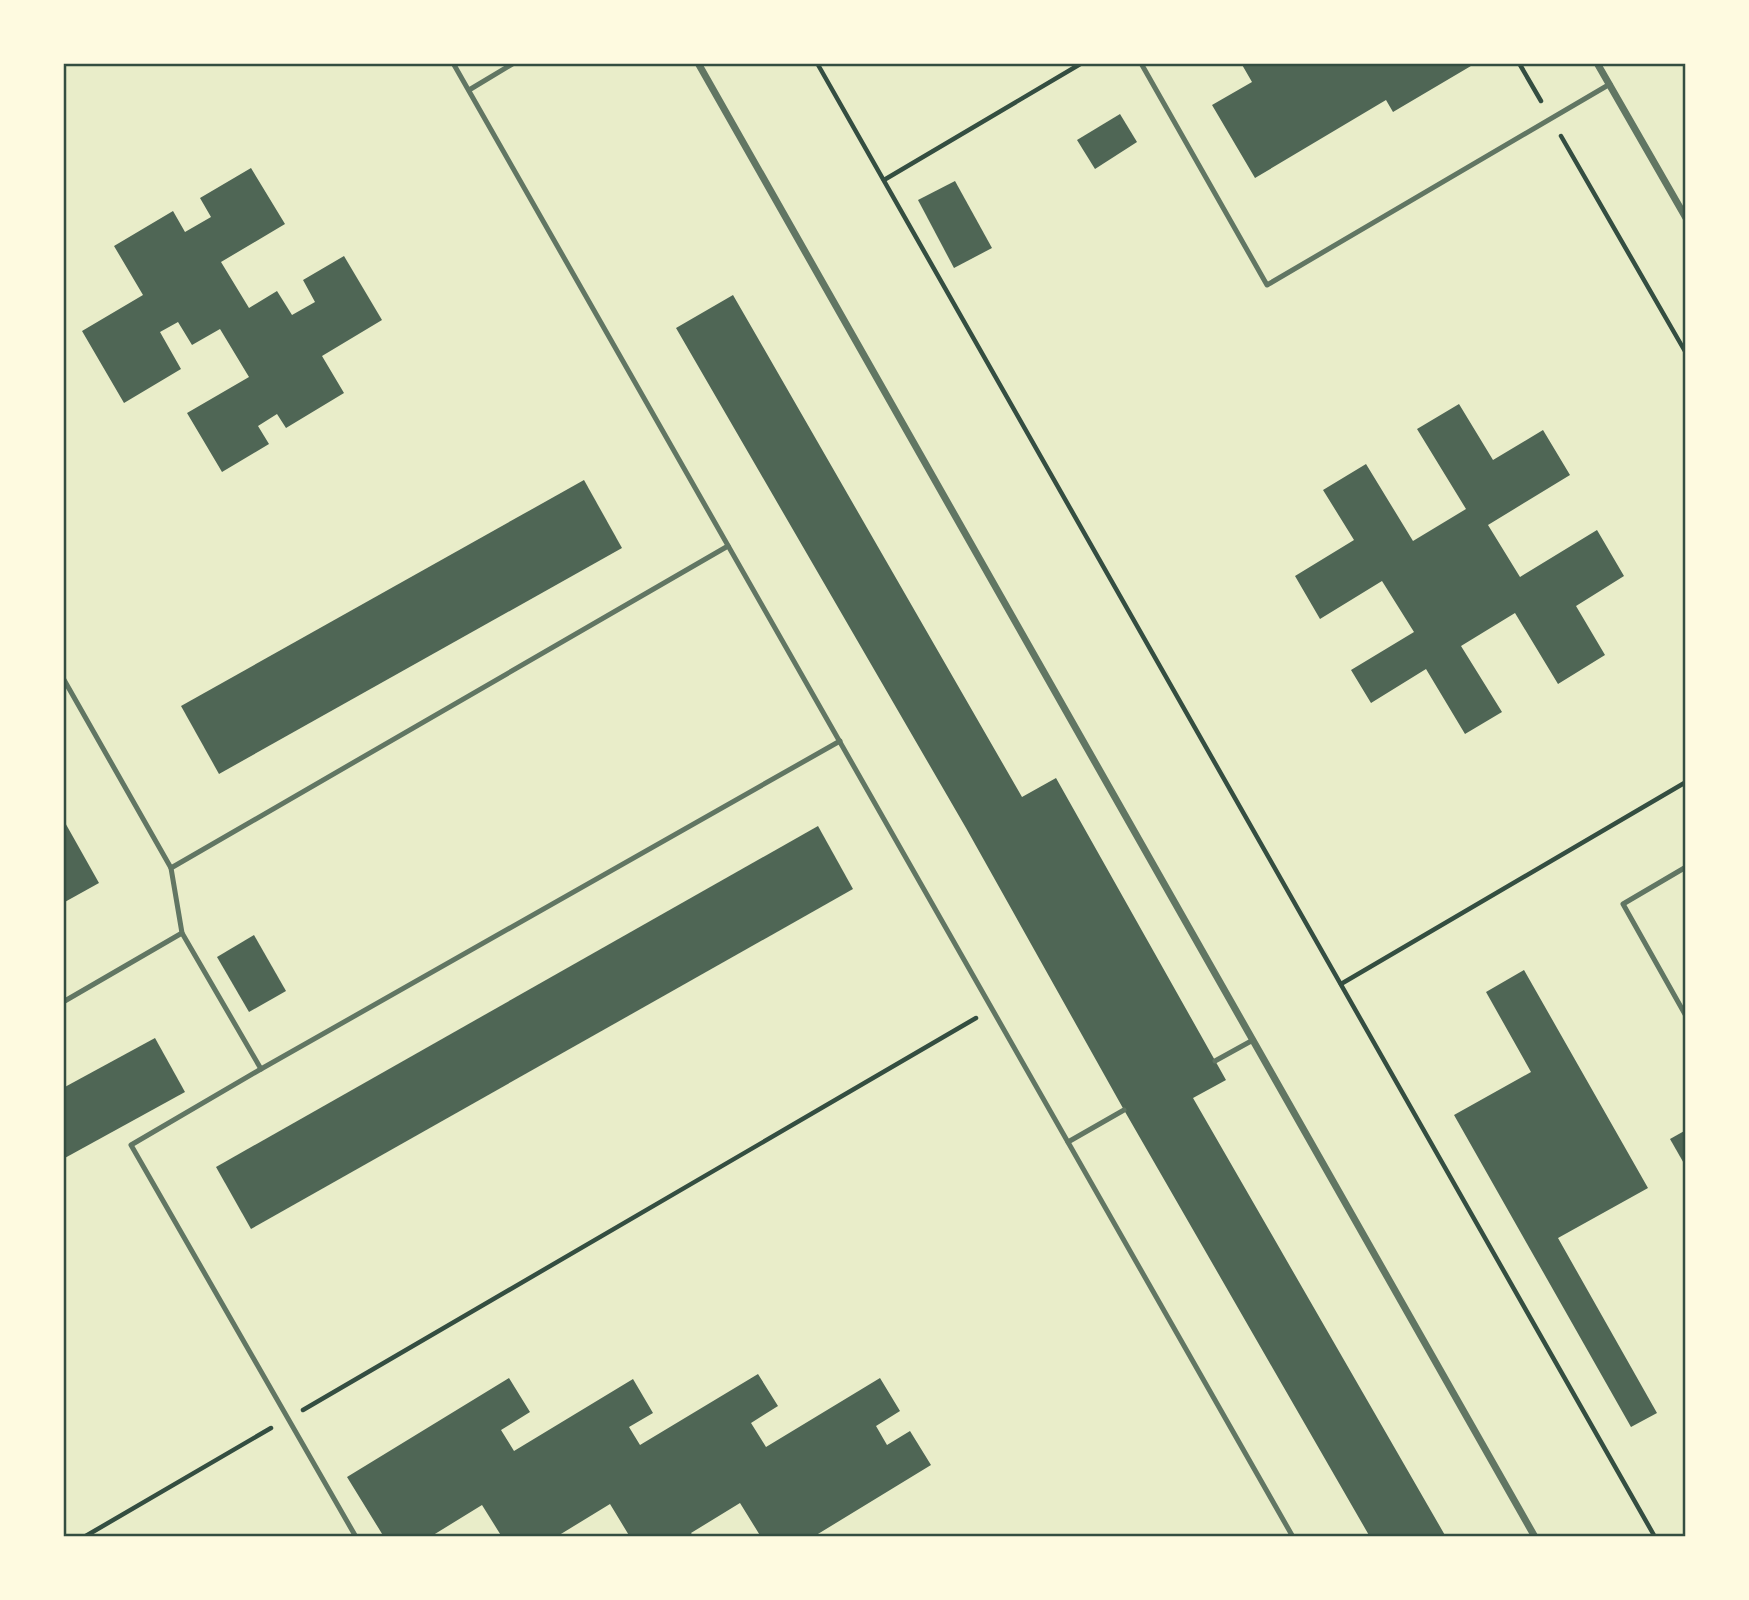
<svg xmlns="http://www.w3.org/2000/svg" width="1749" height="1600" viewBox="0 0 1749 1600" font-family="Spectral,serif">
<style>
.building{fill:#4f6655}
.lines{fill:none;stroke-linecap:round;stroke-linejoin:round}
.path{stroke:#344e41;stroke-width:4.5}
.service{stroke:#617663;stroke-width:5}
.minor{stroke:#617663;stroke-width:7}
.neatline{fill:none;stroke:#344e41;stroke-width:2.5}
</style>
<rect width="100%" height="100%" fill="#e9edc9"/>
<g class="building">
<path d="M1241,63H1476L1393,112L1386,100L1255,178L1212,105L1252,82Z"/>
<path d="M1120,114L1137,142L1095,169L1077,140Z"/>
<path d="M251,168L285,224L221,262L249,308L277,291L292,315L315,302L303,280L344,256L382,320L322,356L344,393L286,428L277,414L258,426L269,444L222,472L187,413L249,377L220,329L192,345L178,322L160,332L181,369L124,403L82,331L143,295L114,246L173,211L185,232L211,217L200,198Z"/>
<path d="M955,181L992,248L954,268L918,200Z"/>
<path d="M733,295L1022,797L1056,778L1226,1080L1193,1098L1446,1537H1370L1124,1110L966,828L676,328Z"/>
<path d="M1459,404L1493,460L1543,430L1570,475L1488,525L1520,577L1597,530L1624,576L1576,606L1605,655L1558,684L1515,613L1461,646L1502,712L1465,734L1426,669L1371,703L1351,670L1414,632L1382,581L1320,619L1295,576L1354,540L1323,490L1366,464L1413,541L1466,509L1417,429Z"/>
<path d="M584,480L622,548L219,774L181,706Z"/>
<path d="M63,819L99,883L63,903Z"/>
<path d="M818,826L853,889L251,1229L216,1167Z"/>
<path d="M254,935L286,991L249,1012L217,957Z"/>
<path d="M1524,970L1648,1188L1558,1238L1657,1413L1631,1427L1454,1115L1531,1072L1486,992Z"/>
<path d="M155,1038L185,1092L63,1159V1088Z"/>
<path d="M1686,1130V1167L1670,1139Z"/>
<path d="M758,1374L778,1406L751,1423L766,1447L880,1378L900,1411L876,1426L887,1445L910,1431L931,1465L813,1537H761L740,1503L691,1533L694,1537H630L610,1504L556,1537H502L482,1505L430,1537H384L347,1477L509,1378L530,1412L501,1430L514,1451L633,1379L653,1413L629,1427L640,1445Z"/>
</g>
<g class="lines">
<g class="path">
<path d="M817,63L1655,1537"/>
<path d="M1519,63L1541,101"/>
<path d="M1561,136L1686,353"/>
<path d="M884,180L1082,63"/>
<path d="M1341,984L1686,782"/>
<path d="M303,1410L976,1018"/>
<path d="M84,1537L271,1428"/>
</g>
<g class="service">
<path d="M453,63L1293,1537"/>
<path d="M1146,63L1142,65L1267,285L1610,84"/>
<path d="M469,90L514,63"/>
<path d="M728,546L171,868L182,933L261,1069L840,741"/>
<path d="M63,678L171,868"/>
<path d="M1686,867L1623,904L1686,1016"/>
<path d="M63,1002L182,933"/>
<path d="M1215,1061L1253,1040"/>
<path d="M261,1069L131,1145L356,1537"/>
<path d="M1068,1142L1124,1110"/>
</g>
<g class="minor">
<path d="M698,63L1535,1537"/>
<path d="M1597,63L1686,218"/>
</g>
</g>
<rect width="1749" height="1600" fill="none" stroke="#fefae0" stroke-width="130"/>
<rect x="65" y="65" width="1619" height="1470" class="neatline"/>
</svg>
